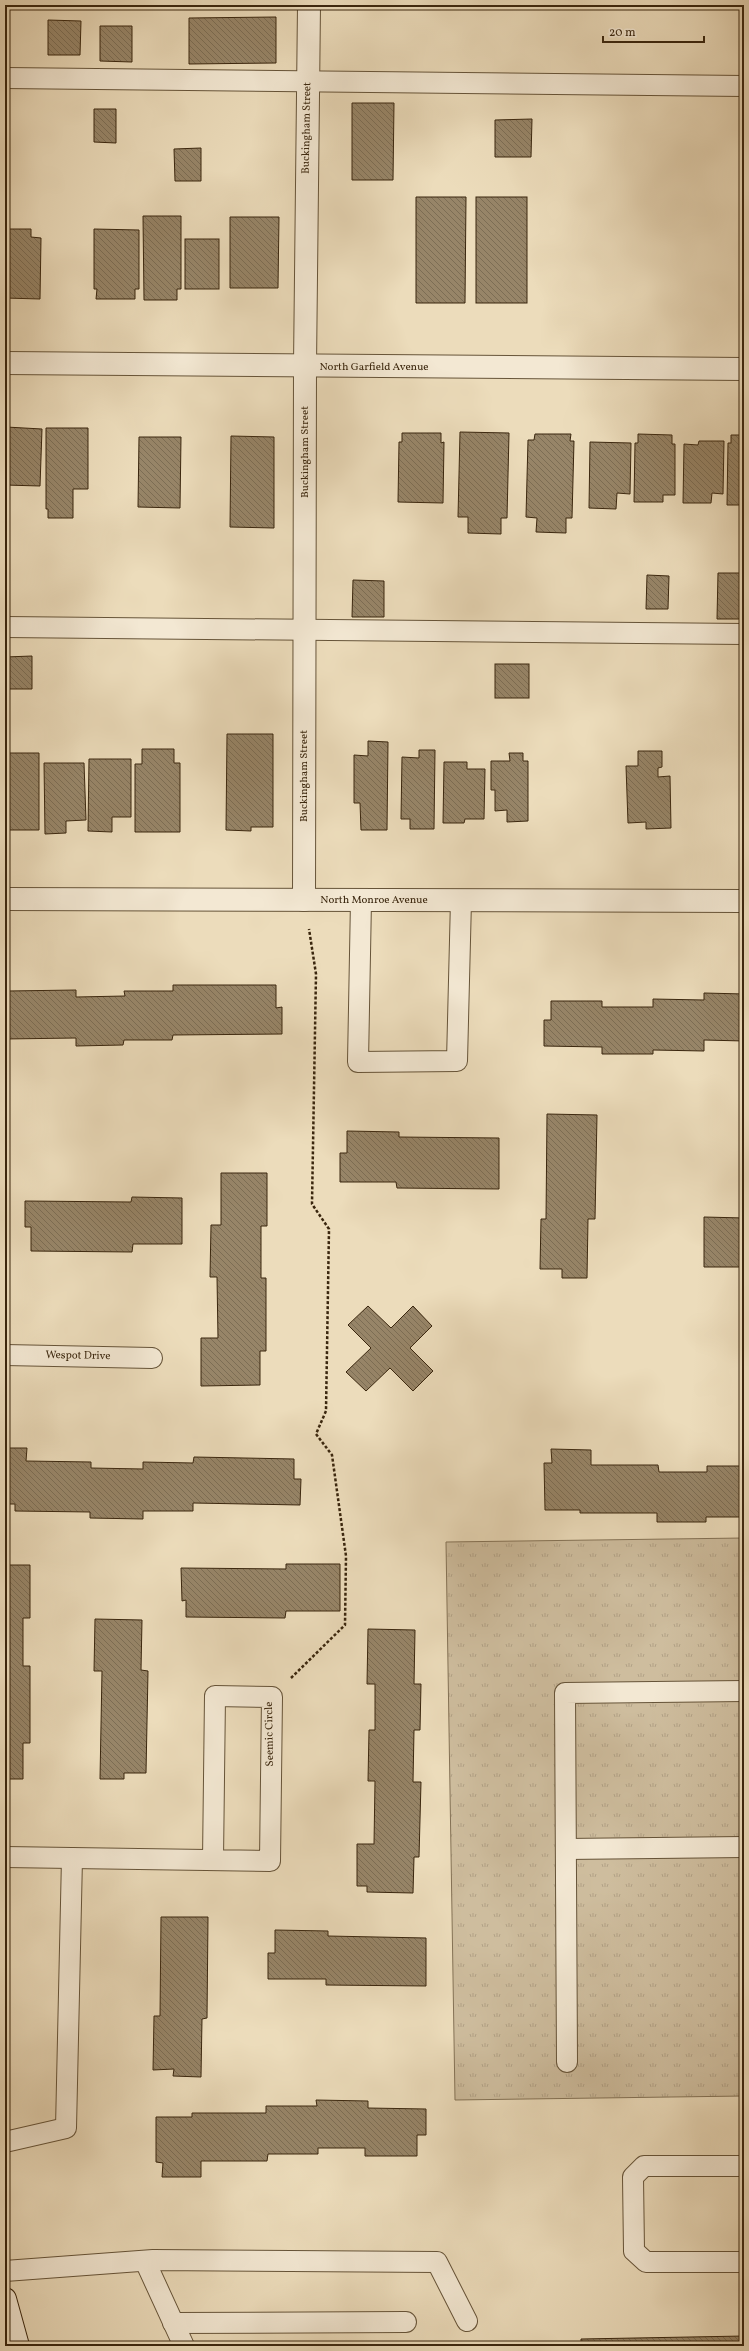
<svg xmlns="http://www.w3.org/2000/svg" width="749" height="2351" viewBox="0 0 749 2351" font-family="Vollkorn,serif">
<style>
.grass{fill:url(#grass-tufts);stroke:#847256}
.building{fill:url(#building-back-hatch);stroke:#3a260e}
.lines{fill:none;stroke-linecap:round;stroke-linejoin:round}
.lane-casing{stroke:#665439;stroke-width:22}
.street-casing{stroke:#665439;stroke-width:24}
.secondary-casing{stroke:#3a260e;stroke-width:24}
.path{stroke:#3a260e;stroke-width:2.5;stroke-dasharray:3 2;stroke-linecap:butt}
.lane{stroke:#f3e8d3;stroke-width:20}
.street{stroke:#f3e8d3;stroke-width:22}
.secondary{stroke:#f3e8d3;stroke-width:22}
.labels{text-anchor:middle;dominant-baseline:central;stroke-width:3.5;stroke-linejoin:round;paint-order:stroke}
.street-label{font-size:11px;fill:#3a260e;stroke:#f3e8d3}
</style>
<defs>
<pattern id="grass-tufts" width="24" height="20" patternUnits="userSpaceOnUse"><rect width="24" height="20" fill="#cebd9e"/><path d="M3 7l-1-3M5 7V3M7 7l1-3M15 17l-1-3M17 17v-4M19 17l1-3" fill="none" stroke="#b2a287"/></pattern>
<pattern id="building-back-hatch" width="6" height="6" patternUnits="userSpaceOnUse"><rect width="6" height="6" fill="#978568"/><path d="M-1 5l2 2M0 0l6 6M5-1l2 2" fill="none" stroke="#7c6d54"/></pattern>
</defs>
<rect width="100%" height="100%" fill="#ecdcbb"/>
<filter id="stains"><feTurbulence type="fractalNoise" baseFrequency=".005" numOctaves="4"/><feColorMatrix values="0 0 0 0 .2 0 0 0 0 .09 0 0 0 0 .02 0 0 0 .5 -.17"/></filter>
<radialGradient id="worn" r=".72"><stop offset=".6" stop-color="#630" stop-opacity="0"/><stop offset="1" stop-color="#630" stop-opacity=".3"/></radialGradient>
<path class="grass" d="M744,1538V2096L455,2100L446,1542Z"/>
<g class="building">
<path d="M276,17V63L189,64V18Z"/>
<path d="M48,20L81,21L80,55H48Z"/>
<path d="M100,26H132V62L100,61Z"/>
<path d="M352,103H394L393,180H352Z"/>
<path d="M94,109H116V143L94,142Z"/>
<path d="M532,119L531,157H495V120Z"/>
<path d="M201,148V181H175L174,149Z"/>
<path d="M416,197H466L465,303H416Z"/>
<rect x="476" y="197" width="51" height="106"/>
<path d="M143,216H181V289H177V300H144Z"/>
<path d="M230,217H279L278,288H230Z"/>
<path d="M5,229H31V237L41,238L40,299L5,298Z"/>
<path d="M94,229L139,230V289H135V299H96L97,289H94Z"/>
<rect x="185" y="239" width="34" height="50"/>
<path d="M6,427L42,429L40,486L5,485Z"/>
<path d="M46,428H88V489H73V518H48V509H46Z"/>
<path d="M460,432L509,433L507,518H501V534L468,533V517H458Z"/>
<path d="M402,433H441V443L444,442L443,503L398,502L399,442H402Z"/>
<path d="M535,434H571L570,441H574L572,518H566V533L536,532L537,518L526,517L528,440H534Z"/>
<path d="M638,434L672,435V444H675V495H663V502H634L635,443H638Z"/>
<path d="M731,435H744V505H727L728,443H731Z"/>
<path d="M231,436L274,437V528L230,527Z"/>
<path d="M139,437H181L180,508L138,507Z"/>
<path d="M699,441H724L723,494L712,493L711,503H683L684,444L698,445Z"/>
<path d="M590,442L631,443L630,494L617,493L616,509L589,508Z"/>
<path d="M718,573H744V619H717Z"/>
<path d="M647,575L669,576L668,609H646Z"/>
<path d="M353,580L384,581V617H352Z"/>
<path d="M32,656V689H5V657Z"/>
<rect x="495" y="664" width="34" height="34"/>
<path d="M227,734H273V827H251V831L226,830Z"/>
<path d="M368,741L388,742L387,830H361L360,803H354V755L368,756Z"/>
<path d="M142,749H174V763H180V832H135V764H142Z"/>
<path d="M419,750H435L434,829H410V819H401L402,757L419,758Z"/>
<path d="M638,751H662V767L658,768V777L670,776L671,828L646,829V822L628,823L626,766H638Z"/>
<path d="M8,753H39V830H7Z"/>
<path d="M509,753H523V761H528V821L507,822V810L495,811V790H491V761H510Z"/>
<path d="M89,759H131V817H112V832L88,831Z"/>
<path d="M444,762H467V769H485L484,819H465L464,823H443Z"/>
<path d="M44,763H84L86,820L66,821V833L45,834Z"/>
<path d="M5,974H8V991L76,990V997L125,996L124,991H173V985H276V1008L282,1007V1034L173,1035L172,1040H124L123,1045L76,1046V1038L5,1039Z"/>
<path d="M704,993L744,994V1041L704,1040V1051L653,1050V1054H602V1047L544,1046V1020H551V1001H602V1007H653V999L704,1000Z"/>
<path d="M547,1114L597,1115L595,1219H588L587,1278H562V1269H540L541,1219H546Z"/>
<path d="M347,1131L399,1132V1137L499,1138V1189L397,1188L396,1182H340V1153H347Z"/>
<path d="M221,1173H267V1226H261V1278H266V1351H260V1385L201,1386V1338H218L217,1277H210L211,1225H221Z"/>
<path d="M132,1197L182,1198V1244H133L132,1252L31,1251V1227H25V1201L131,1202Z"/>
<path d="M704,1217L744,1218V1267H704Z"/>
<path d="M368,1306L391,1328L413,1306L432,1326L410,1348L433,1371L413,1391L390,1368L366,1391L346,1372L371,1348L348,1325Z"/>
<path d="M5,1448H27L26,1461L91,1462V1468L143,1469V1462L193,1463L194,1457L294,1459V1479H301L300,1505L193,1503V1511H143V1519L90,1518V1512L15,1511V1504H5Z"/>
<path d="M551,1449L591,1450V1465H658L659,1472H707V1466H744V1517H706V1522H657V1513H580V1510H545L544,1463H552Z"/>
<path d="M286,1564H340V1611H286L285,1618L186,1617V1600L182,1601L181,1568L286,1569Z"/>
<path d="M5,1565H30V1618H23V1666H30V1743H23V1779H5Z"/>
<path d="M95,1619L142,1620L141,1670L148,1671L146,1773H124V1779H100L102,1671H94Z"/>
<path d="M368,1629L415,1630L414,1684H421L420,1730H414L413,1782H421L419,1857H414L413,1893L367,1892V1886H357V1844H374L375,1781H368L369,1730H375V1684H367Z"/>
<path d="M161,1917H208L207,2018L202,2019L201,2077L173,2076L174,2069L153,2070L154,2016H160Z"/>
<path d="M275,1930L328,1931V1936L426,1938V1986L326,1985V1979H268V1953H275Z"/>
<path d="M316,2100L368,2101V2108L426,2109V2135H417V2156H365V2148H318V2154H268L267,2161H201V2177H162L163,2163L156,2162V2117H192V2113H266V2106H317Z"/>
<path d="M744,2336V2346H581V2339Z"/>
</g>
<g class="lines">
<g class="lane-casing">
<g id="lane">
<path d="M5,78L744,86"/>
<path d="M5,627L744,634"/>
<path d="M361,900L358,1062L457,1061L461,900"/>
<path d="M5,1355L152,1358"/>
<path d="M566,1849L744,1847"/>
<path d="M5,1857L270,1861L272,1697L215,1696L213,1860"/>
<path d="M567,2062L565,1693L744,1691"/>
<path d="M5,2142L66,2128L72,1858"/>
<path d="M744,2166H644L633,2177L634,2251L646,2262H744"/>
<path d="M145,2261L184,2346"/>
<path d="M5,2271L153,2260L437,2262L467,2321"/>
<path d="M173,2323L406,2322"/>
</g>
</g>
<g class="street-casing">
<g id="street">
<path d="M5,363L744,369"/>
<path d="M5,899L744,901"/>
<path d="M304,900L305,366L309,5"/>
</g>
</g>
<g class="secondary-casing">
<path id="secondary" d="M5,2299L18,2346"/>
</g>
<path class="path" d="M291,1678L345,1625L346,1556L332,1455L316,1434L326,1411L329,1229L312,1204L316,974L309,929"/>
<use href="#lane" class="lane"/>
<use href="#street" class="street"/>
<use href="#secondary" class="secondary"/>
</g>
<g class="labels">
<g class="street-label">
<text transform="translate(307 128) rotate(-89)">Buckingham Street</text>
<text x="374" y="367">North Garfield Avenue</text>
<text transform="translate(305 452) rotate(-90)">Buckingham Street</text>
<text transform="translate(304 776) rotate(-90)">Buckingham Street</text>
<text x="374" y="900">North Monroe Avenue</text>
<text transform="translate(78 1356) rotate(1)">Wespot Drive</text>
<text transform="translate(270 1734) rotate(-91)">Seemic Circle</text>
</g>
</g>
<rect width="749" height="2351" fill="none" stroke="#ecdcbb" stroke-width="20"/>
<rect x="6" y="6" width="737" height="2339" fill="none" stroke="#3a260e" stroke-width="2"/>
<rect x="10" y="10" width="729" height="2331" fill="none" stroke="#3a260e"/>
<path d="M603 36v6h101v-6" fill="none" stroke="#3a260e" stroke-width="2"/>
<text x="609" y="36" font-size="12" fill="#3a260e" stroke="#f3e8d3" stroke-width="3" paint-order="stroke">20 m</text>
<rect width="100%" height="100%" filter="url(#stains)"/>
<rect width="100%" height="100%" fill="url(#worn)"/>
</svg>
